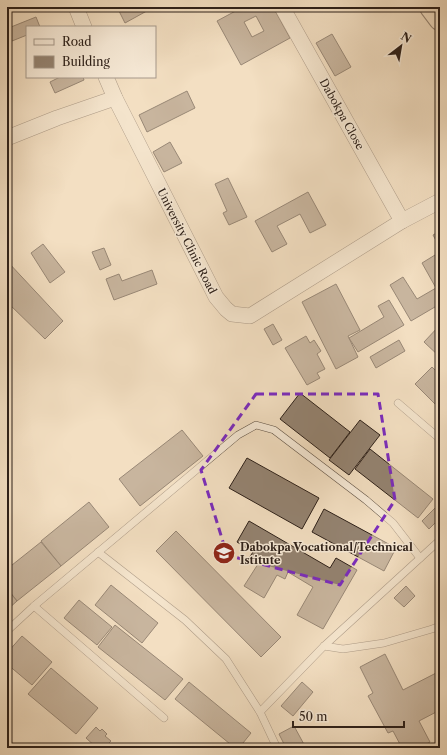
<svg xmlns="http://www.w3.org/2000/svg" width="447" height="755" viewBox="0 0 447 755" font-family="'Libre Caslon Text',serif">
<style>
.building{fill:#948371;stroke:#2d2019;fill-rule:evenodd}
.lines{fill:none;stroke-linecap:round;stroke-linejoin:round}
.service-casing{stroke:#5e5043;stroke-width:8}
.minor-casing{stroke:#5e5043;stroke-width:16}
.trunk-casing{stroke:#2d2019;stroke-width:24}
.service{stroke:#f7ead7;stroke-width:7}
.minor{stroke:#f7ead7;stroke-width:15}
.trunk{stroke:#f3dfc2;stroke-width:22}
.marked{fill:none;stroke:#7b2cbf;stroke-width:3;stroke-dasharray:8 5;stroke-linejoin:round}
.labels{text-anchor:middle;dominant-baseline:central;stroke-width:3;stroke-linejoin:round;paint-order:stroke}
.street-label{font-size:11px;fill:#2d2019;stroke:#f7ead7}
.poi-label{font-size:11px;font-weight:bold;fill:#2d2019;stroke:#f7ead7;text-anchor:start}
</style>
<rect width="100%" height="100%" fill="#f3dfc2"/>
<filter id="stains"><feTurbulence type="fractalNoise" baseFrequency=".005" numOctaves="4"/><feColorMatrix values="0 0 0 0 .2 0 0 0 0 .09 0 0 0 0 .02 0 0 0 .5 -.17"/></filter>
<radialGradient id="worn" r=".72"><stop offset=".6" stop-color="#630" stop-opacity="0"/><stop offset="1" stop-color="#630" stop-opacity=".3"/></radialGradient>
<g class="building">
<path d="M117,7H154L125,23Z"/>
<path d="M243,7H273L290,38L241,65L217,21ZM256,16L264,31L252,37L244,22Z"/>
<path d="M36,17L40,27H27V35L7,43V18L11,27Z"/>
<path d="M332,34L351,67L335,76L316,43Z"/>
<path d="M60,77H83L84,80L55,93L50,82Z"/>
<path d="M187,91L195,108L147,132L139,115Z"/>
<path d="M170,142L182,163L164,172L153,152Z"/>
<path d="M228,178L247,217L229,225L223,213L227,211L215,184Z"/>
<path d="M308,192L326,225L310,233L300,214L277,226L287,244L272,252L255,221Z"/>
<path d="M440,231V248L433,235Z"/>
<path d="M43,244L65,272L50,283L31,253Z"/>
<path d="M104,248L111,265L100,270L92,252Z"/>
<path d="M435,255L440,264V304L411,321L390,285L403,277L417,299L436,288L422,263Z"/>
<path d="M7,261L63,321L45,339L7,302Z"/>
<path d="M152,270L157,284L114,300L106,279L119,274L122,281Z"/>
<path d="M336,284L360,330L348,336L358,357L336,369L302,302Z"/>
<path d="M389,300L404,325L358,352L349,338L384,317L378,306Z"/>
<path d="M273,324L282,340L273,345L264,329Z"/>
<path d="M440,325V357L424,342Z"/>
<path d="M306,336L310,343L314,340L321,351L317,354L325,369L317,373L320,378L307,385L285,348Z"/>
<path d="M399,340L405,351L376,368L370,357Z"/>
<path d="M432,367L440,375V409L415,384Z"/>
<path d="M300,393L350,432L330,458L280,419Z"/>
<path d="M360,420L380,435L349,475L329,460Z"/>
<path d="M182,430L203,456L140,506L119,479Z"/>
<path d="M370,449L433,499L418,518L355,469Z"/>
<path d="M247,458L319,498L302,529L229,488Z"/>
<path d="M89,502L109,527L61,566L41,541Z"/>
<path d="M439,504L440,506V518L429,529L422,521Z"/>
<path d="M324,509L396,548L384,571L312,532Z"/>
<path d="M249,521L330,568L336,558L357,570L323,629L297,615L313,587L288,572L285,579L277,575L264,598L244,586L258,564L249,558L253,552L237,542Z"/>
<path d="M176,531L281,637L261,657L156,551Z"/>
<path d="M41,542L61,566L17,601L7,588V569Z"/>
<path d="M111,585L158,623L142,643L95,605Z"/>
<path d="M406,586L415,596L404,607L394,598Z"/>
<path d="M7,589L17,601L7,610Z"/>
<path d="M79,600L112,627L97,645L64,618Z"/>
<path d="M115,625L183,679L165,700L98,647Z"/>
<path d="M22,636L52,662L32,685L7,664V653Z"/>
<path d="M385,654L403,690L440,671V710L419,721L430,742L419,748H402L393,731L388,733L368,696L373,693L360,667Z"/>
<path d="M51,668L98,708L76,734L28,694Z"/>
<path d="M189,682L251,733L239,748H235L175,699Z"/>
<path d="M302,682L313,692L293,716L281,706Z"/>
<path d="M294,726L306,748H286L279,734Z"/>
<path d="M96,727L100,731L102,729L107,734L105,736L111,741L104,748H97L86,738Z"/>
</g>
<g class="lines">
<g class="service-casing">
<g id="service">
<path d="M398,403L440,439"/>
<path d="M98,552L185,620L226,659L260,712L277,748"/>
<path d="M34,606L164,718"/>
<path d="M7,631L34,606L238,435L256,425L274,430L366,500L393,523L420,558"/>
<path d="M324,646L343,649L384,643L432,629L440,626"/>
<path d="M260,712L324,646L440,540"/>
</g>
</g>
<g class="minor-casing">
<g id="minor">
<path d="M76,7L84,27"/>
<path d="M282,7L402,221"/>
<path d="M106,77L115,98L216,297L226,309L232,314L250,316L402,221L440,201"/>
<path d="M7,138L57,118L115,98"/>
</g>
</g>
<g class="trunk-casing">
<path id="trunk" d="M431,7L440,19"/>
</g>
<use href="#service" class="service"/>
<use href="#minor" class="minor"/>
<use href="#trunk" class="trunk"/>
</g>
<path d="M0 0H447V755H0ZM256,394H378L395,500L340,585L227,555L201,470Z" fill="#f3dfc2" fill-opacity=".55" fill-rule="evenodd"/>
<path class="marked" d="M256,394H378L395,500L340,585L227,555L201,470Z"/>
<defs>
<g id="school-disc" transform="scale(1.15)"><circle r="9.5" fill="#8f2418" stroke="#f7ead7"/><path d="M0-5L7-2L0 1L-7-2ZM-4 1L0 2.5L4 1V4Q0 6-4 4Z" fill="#fff"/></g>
</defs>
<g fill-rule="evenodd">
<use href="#school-disc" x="224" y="553"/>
</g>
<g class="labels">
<g class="street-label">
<text transform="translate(342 114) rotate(61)">Dabokpa Close</text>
<text transform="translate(187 241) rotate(63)">University Clinic Road</text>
</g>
<g class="poi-label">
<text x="240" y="547">Dabokpa Vocational/Technical<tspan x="240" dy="13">Istitute</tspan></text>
</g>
</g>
<rect width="447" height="755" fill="none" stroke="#f3dfc2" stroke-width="24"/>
<rect x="8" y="8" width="431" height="739" fill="none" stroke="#2d2019" stroke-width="2"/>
<rect x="12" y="12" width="423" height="731" fill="none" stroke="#2d2019"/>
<rect x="26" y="26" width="130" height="52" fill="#f7ead7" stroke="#a6998b"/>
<rect x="34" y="39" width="20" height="6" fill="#f7ead7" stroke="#a6998b"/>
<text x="62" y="46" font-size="12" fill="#2d2019">Road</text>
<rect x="34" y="56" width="20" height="12" fill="#948371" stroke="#a6998b"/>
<text x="62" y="66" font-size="12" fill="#2d2019">Building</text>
<g transform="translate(401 46) rotate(31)" stroke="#f7ead7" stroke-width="3" paint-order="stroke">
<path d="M0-3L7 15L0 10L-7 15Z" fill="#2d2019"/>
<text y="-6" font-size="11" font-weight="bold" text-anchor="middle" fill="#2d2019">N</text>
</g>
<path d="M293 721v6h111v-6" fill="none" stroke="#2d2019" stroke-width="2"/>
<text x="299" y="721" font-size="12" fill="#2d2019" stroke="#f7ead7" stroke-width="3" paint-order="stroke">50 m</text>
<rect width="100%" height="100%" filter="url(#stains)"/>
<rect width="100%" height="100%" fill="url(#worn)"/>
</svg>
